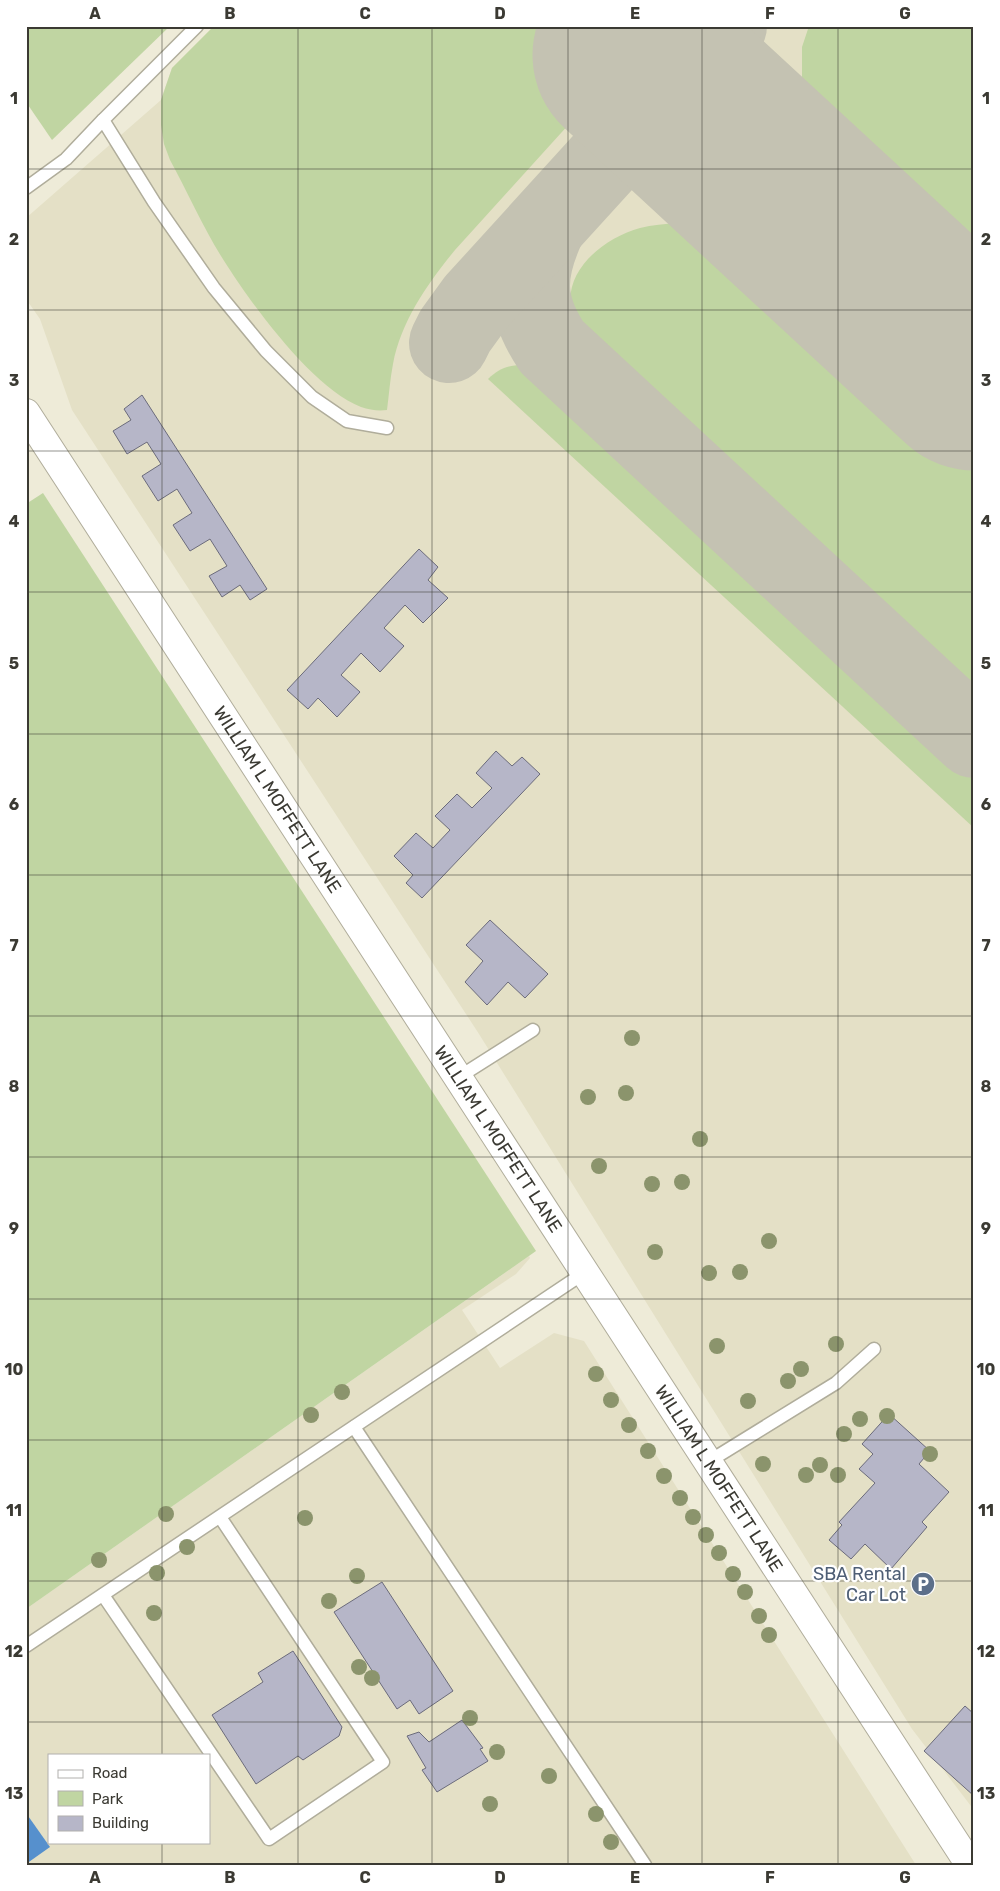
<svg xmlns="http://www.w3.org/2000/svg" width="1000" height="1891" viewBox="0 0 1000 1891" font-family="Rubik,sans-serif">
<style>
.built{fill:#e4e0c6;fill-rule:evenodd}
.green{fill:#c0d5a2}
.water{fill:#5690cd}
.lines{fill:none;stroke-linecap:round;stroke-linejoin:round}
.taxiway{stroke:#c4c2b2;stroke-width:80}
.runway{stroke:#c4c2b2;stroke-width:199}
.building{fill:#b6b6c8;stroke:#6b6b7b}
.service-casing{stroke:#b0ad9b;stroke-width:15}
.tertiary-casing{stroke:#b0ad9b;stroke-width:30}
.service{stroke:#fff;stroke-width:12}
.tertiary{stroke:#fff;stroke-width:28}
.tree{fill:#8b946c}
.grid{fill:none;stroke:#3b3a33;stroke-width:1;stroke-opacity:0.55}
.labels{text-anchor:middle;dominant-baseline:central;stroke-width:4.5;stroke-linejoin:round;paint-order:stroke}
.street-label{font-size:18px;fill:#3b3a33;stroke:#fff}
.service-label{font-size:18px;fill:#4e5e75;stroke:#fff;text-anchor:end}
.neatline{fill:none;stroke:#3b3a33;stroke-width:2}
.grid-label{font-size:16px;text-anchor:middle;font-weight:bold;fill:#3b3a33}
</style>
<rect width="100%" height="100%" fill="#eeebd8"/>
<g class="built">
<path d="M214,26H974V1810L912,1729L479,1034L72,410L40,319L26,299V218L161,100L172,68Z"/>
<path d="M529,1256L530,1258L516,1274L462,1310L500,1368L554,1333L584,1341L916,1865H26V1609ZM49,1755H209V1842H49Z"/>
</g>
<g class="green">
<path d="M26,26H170L52,140L26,102Z"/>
<path d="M214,26H658L455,250C428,283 401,321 393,364C390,379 389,395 387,410C378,411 370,410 361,407C315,390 255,309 228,267C206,234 189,195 170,160L164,144L161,125V100L172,68Z"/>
<path d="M809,26H974V301L849,186L823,152L811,129L802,90V47Z"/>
<path d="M678,223L701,226L733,233L974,455V698L611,364C597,351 580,338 574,320C557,275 601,239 640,228C652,225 665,224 678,223Z"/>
<path d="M522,365L530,367L542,375L974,774V828L488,379C498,369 508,365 522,365Z"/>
<path d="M43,493L536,1251L26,1609V504Z"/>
</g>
<path class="water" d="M26,1813L50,1847L26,1864Z"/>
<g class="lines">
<g class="taxiway">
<path d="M545,228C524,274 524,305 552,347L974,738"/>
<path d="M449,343L455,331L476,302L727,26"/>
</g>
<path class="runway" d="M632,55L974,371"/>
</g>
<g class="building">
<path d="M142,395L267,589L250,600L240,585L222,597L209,576L227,566L210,539L190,551L173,525L192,513L177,489L158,501L142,476L161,464L147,442L127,454L113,431L131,420L124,409Z"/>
<path d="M419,549L438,567L428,580L448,598L423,623L405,605L384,628L404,646L380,672L361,653L341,675L360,692L337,717L318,698L308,709L287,690Z"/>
<path d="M496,751L512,766L522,757L540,774L422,898L406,883L413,875L394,856L416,833L433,848L450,830L435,816L457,794L472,808L492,788L476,773Z"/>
<path d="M490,920L548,974L525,998L508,982L487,1005L465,982L483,961L466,945Z"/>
<path d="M889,1414L930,1451L919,1464L949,1492L922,1522L927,1527L891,1569L865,1544L851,1559L829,1540L842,1525L839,1522L875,1483L859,1469L873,1454L862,1444Z"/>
<path d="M382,1582L453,1691L419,1714L410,1700L397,1709L334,1612Z"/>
<path d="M293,1651L342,1727L339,1736L303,1760L298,1756L256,1784L212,1715L263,1682L258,1673Z"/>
<path d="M965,1706L974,1714V1796L924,1751Z"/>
<path d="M462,1720L483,1748L480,1749L488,1761L437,1792L422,1770L426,1768L407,1736L419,1732L429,1742Z"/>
</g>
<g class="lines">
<g class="service-casing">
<g id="service">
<path d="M197,26L103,120L154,202L214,288L266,351L312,397L347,421L387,428"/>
<path d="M26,188L66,159L103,120"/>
<path d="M459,1077L533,1030"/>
<path d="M354,1427L645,1865"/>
<path d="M708,1462L836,1383L874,1349"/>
<path d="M103,1595L269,1839L383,1762L220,1517"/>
<path d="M26,1646L584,1273"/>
</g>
</g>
<g class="tertiary-casing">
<g id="tertiary">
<path id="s1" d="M26,413L970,1865"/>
</g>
</g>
<use href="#service" class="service"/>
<use href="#tertiary" class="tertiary"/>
</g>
<g class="tree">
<circle cx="632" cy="1038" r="8"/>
<circle cx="626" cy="1093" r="8"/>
<circle cx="588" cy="1097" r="8"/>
<circle cx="700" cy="1139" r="8"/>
<circle cx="599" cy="1166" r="8"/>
<circle cx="682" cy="1182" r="8"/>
<circle cx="652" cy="1184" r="8"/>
<circle cx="769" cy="1241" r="8"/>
<circle cx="655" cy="1252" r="8"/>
<circle cx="740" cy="1272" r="8"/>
<circle cx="709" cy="1273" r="8"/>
<circle cx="836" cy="1344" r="8"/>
<circle cx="717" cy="1346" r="8"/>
<circle cx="801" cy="1369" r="8"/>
<circle cx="596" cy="1374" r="8"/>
<circle cx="788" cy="1381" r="8"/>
<circle cx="342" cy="1392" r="8"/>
<circle cx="611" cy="1400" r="8"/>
<circle cx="748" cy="1401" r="8"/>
<circle cx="311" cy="1415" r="8"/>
<circle cx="887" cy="1416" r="8"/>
<circle cx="860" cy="1419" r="8"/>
<circle cx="629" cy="1425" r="8"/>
<circle cx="844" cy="1434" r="8"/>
<circle cx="648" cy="1451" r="8"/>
<circle cx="930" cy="1454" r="8"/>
<circle cx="763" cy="1464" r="8"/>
<circle cx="820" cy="1465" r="8"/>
<circle cx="806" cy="1475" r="8"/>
<circle cx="838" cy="1475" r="8"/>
<circle cx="664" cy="1476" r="8"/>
<circle cx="680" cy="1498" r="8"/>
<circle cx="166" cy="1514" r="8"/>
<circle cx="693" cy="1517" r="8"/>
<circle cx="305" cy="1518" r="8"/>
<circle cx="706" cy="1535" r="8"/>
<circle cx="187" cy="1547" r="8"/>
<circle cx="719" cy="1553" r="8"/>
<circle cx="99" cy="1560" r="8"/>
<circle cx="157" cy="1573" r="8"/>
<circle cx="733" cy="1574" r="8"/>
<circle cx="357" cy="1576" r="8"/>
<circle cx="745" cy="1592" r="8"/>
<circle cx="329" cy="1601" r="8"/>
<circle cx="154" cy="1613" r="8"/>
<circle cx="759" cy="1616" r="8"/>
<circle cx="769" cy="1635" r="8"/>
<circle cx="359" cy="1667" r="8"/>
<circle cx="372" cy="1678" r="8"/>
<circle cx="470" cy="1718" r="8"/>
<circle cx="497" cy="1752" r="8"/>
<circle cx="549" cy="1776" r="8"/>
<circle cx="490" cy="1804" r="8"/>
<circle cx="596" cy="1814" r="8"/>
<circle cx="611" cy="1842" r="8"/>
</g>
<path class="grid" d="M162,26V1755M298,26V1865M432,26V1865M568,26V1865M702,26V1865M838,26V1865M26,169H974M26,310H974M26,451H974M26,592H974M26,734H974M26,875H974M26,1016H974M26,1157H974M26,1299H974M26,1440H974M26,1581H974M26,1722H974M162,1842V1865"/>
<defs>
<g id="parking-disc" transform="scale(1.25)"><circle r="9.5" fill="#5c6f8a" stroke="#fff"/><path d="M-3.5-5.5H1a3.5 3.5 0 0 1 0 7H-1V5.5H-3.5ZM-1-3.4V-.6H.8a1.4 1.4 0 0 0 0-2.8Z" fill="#fff"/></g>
</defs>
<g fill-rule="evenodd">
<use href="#parking-disc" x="923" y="1584"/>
</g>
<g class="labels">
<g class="street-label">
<text stroke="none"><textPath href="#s1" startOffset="461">WILLIAM L MOFFETT LANE</textPath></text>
<text stroke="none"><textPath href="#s1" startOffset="866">WILLIAM L MOFFETT LANE</textPath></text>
<text stroke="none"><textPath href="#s1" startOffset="1271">WILLIAM L MOFFETT LANE</textPath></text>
</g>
<g class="service-label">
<text x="906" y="1574">SBA Rental<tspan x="906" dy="21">Car Lot</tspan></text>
</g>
</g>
<rect width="1000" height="1891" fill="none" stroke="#ffffff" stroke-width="55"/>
<rect x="48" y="1754" width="162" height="90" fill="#ffffff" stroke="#b1b0ad"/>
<rect x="58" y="1770" width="25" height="8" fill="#ffffff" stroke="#b1b0ad"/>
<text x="92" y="1778" font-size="15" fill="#3b3a33">Road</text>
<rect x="58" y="1791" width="25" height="15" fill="#c0d5a2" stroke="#b1b0ad"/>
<text x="92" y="1804" font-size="15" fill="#3b3a33">Park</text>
<rect x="58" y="1816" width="25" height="15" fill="#b6b6c8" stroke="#b1b0ad"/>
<text x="92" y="1828" font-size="15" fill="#3b3a33">Building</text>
<rect x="28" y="28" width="944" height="1836" class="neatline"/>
<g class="grid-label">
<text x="95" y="19">A</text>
<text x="230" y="19">B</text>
<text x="365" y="19">C</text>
<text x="500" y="19">D</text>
<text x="635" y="19">E</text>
<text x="770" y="19">F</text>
<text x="905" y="19">G</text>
<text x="14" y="104">1</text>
<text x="986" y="104">1</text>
<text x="14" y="245">2</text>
<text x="986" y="245">2</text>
<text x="14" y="386">3</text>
<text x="986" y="386">3</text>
<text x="14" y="527">4</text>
<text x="986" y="527">4</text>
<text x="14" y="669">5</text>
<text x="986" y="669">5</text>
<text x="14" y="810">6</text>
<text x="986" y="810">6</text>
<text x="14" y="951">7</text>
<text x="986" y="951">7</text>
<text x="14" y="1092">8</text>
<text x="986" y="1092">8</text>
<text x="14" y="1234">9</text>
<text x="986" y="1234">9</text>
<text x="14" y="1375">10</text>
<text x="986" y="1375">10</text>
<text x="14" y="1516">11</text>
<text x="986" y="1516">11</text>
<text x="14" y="1657">12</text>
<text x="986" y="1657">12</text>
<text x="14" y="1799">13</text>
<text x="986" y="1799">13</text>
<text x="95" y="1883">A</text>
<text x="230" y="1883">B</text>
<text x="365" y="1883">C</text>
<text x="500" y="1883">D</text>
<text x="635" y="1883">E</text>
<text x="770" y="1883">F</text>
<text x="905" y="1883">G</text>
</g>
</svg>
